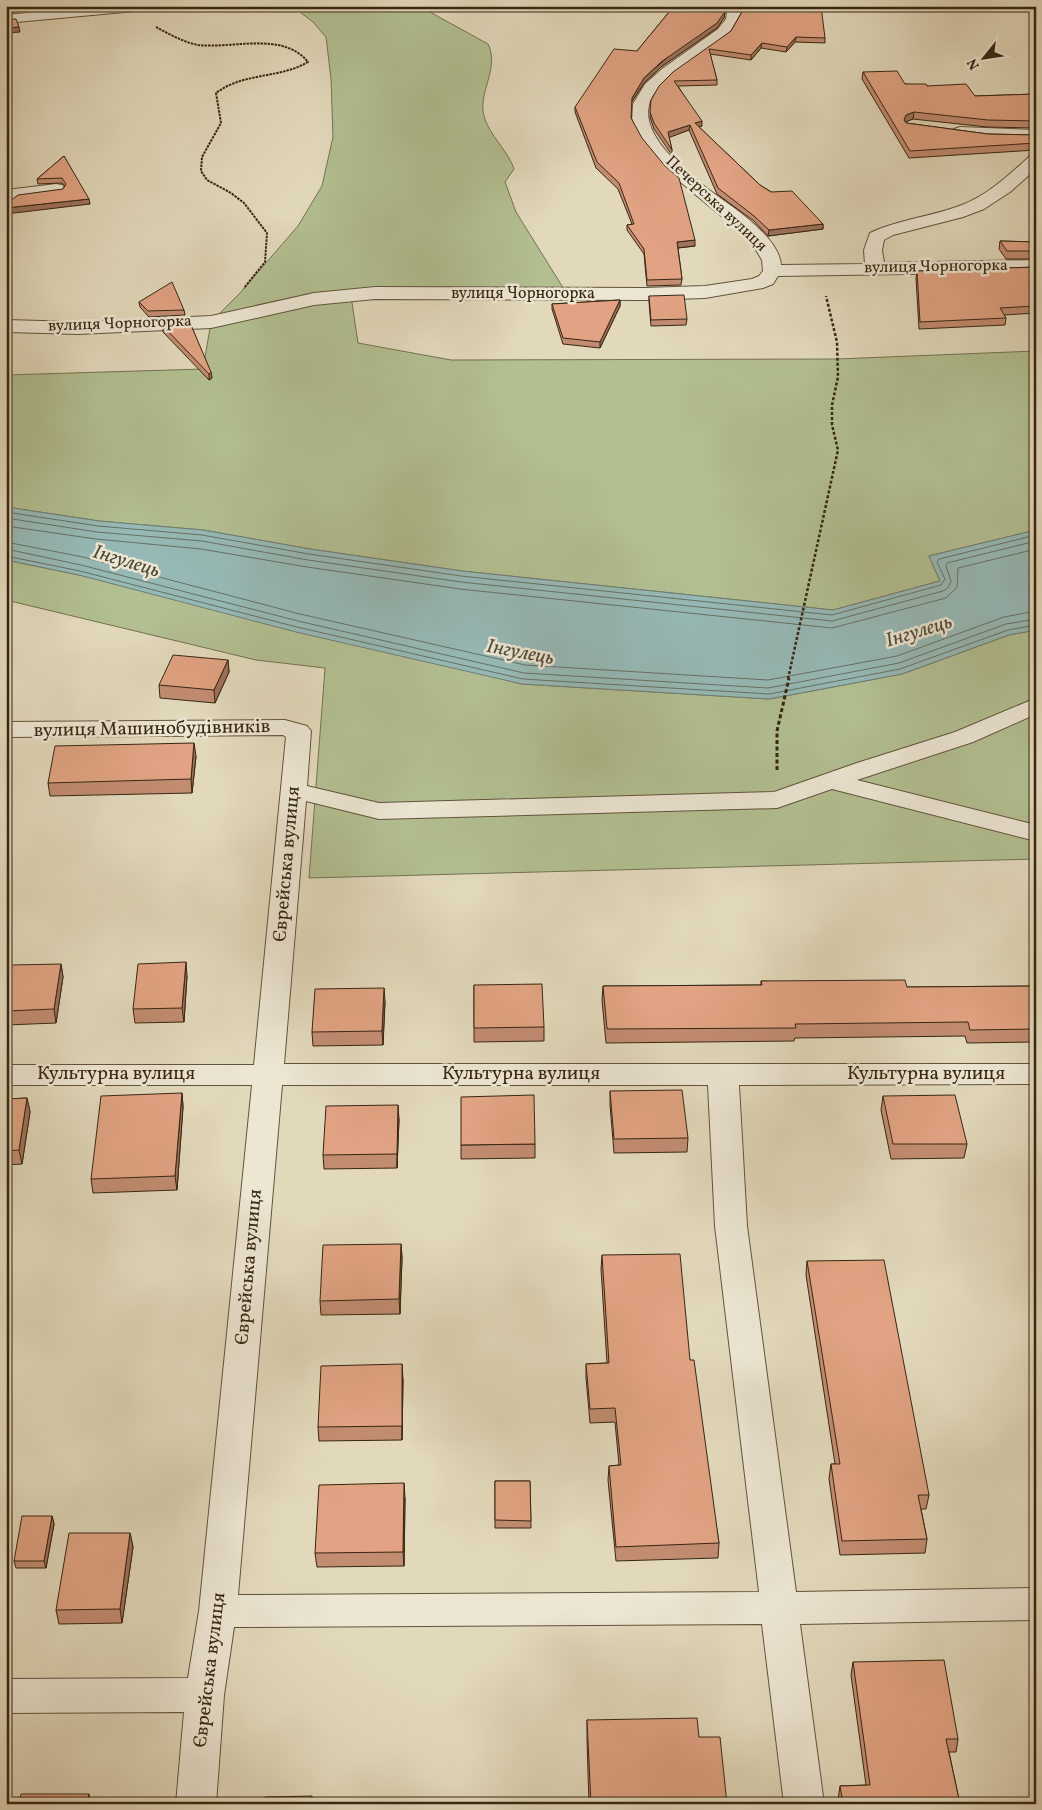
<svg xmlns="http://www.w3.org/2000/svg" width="1042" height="1810" viewBox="0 0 1042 1810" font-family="Vollkorn,serif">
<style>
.green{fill:#b2bf91;stroke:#747252}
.water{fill:#96b9b6;stroke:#707e74}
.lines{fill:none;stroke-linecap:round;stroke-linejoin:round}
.shore{stroke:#667064;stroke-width:1}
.minor-casing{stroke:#62533c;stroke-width:2}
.path-far2{stroke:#372612;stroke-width:2;stroke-dasharray:2.5 1;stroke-linecap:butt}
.path-far1{stroke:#372612;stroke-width:2.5;stroke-dasharray:3 2;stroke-linecap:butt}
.path{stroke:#372612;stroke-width:3;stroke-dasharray:4 2.5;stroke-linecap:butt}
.minor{fill:#ece6d3;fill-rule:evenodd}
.wall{fill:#c28c71;stroke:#372612}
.shaded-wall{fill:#9e725c;stroke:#372612}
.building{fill:#e1a383;stroke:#372612}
.labels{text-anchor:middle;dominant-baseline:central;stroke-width:5;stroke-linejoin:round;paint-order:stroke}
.far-street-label{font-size:16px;fill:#372612;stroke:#ece6d3}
.street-label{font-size:19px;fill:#372612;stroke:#ece6d3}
.water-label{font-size:20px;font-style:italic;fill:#4f4b3b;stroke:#ece6d3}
</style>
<rect width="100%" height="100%" fill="#e2d9bb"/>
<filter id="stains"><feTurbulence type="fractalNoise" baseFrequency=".004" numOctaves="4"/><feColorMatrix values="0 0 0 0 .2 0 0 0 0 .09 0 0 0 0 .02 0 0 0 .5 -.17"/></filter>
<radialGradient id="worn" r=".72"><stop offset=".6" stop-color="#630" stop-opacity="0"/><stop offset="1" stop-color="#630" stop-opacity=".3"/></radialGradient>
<g class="green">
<path d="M292,6H419L488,44C499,66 481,89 483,110C485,132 507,148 514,169L505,182L516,212L567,294L351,296L358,343L451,360L837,359L1036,351V530L929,556L940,581L833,610L462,571L310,549L203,530L99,521L6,507V375L203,369L211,322L240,293L298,226L322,186L333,137L331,79L326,37L313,22Z"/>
<path d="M6,560L79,575L522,684L769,699L902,674L1009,635L1036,630V859L309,878L325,668L256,660L6,600Z"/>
</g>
<path class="water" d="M6,507L99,521L203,530L310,549L462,571L833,610L940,581L929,556L1036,530V630L1009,635L902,674L769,699L522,684L296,632L79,575L6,560Z"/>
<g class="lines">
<g class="shore">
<path d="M6,512L98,526L202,535L309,554L461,576L832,615L941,585L945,579L937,562L939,559L1036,535"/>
<path d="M6,518L97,532L202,541L308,560L461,582L832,621L943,591L948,588L951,581L946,566L947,563L1036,541"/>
<path d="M6,526L96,539L201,549L307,567L460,589L832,628L946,598L957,587L958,568L1036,549"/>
<path d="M6,542L83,557L300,614L525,665L768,680L897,656L1004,617L1036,611"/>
<path d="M6,549L81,565L298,621L524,673L768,688L899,663L1006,624L1036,619"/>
<path d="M6,556L80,571L297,627L523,679L769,694L900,669L1008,630L1036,625"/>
</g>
<g class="minor-casing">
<g id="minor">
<path d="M96,6H153L146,10L6,23V15Z"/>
<path d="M728,6H742C740,30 722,41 704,54C688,65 653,85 649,105C641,137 687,173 709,190C731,206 779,236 781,265L865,264L864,250L870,233C899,219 931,217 962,205C988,195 1009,175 1030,156L1036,155V169L1010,192L984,209L963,217L893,235L884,240L882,250L884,263L1036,260V272L778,276L773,284L763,288L705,298L645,300L375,299L314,305L211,328L78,334L6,332V320L78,322L211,316L314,293L375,287L645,288L705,286L752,279L759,276L763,271L762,260L750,240L666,170L643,142L632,122L633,104L645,84L662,69L718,29L726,19Z"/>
<path d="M960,127L1036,130V140L954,135L952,132L954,129Z"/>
<path d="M56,184L62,185L65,189L62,193L6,200V190Z"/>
<path d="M1036,698V714L973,742L857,780L1036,825V841L832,789L777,808L379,819L306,801L284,1064H1036V1084L739,1085L747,1226L796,1592L1036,1588V1620L800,1624L824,1804H784L762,1624L234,1627L224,1695L216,1804H176L184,1712L6,1713V1679L188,1678L199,1611L252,1085H6V1065H254L286,737L283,735L6,737V722L285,720L307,726L311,731L307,786L379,803L774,792L857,763L955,732ZM282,1085H708L715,1226L759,1592L238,1595Z"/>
</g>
</g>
<path class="path-far2" d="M156,27C169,34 183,42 198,45C233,49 283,31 308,62C279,79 244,72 216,93L221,123L202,157L201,171L207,180L231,193L244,203L267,233L265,262L244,288"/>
<path class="path-far1" d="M788,679L838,450L832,425V405L838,377L837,342L826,296"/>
<path class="path" d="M777,770V731L789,678"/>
<use href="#minor" class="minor"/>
</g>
<g class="wall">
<path d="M674,6H726L724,18L717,28L661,67L644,83L631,103V118L695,246L678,248L682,279L681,285L647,286L644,254L627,230V225L632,224L618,189L596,168L575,112V107L637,51Z"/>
<path d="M743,10L825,38V43L795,42L786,52L761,48L751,60L710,54L717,80V85L678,86L702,126L699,127L760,185L823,224V229L768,236L754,221L717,194L689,130L669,137L672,150V155L654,129L650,117L651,100L731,31Z"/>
<path d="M863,72L905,84L927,86L975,96L1036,94V128L987,127L913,119L905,122L906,123L988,134L1036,135V150L909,158L862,79Z"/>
<path d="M64,156L90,204L63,189L65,186L62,183L38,184L37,179Z"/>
<path d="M1000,241L1036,242V259H1006L999,249Z"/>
<path d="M1036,267V313L1004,315L1006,318L1005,325L919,329L916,278L917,271Z"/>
<path d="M649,296L687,319L686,325L651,326L649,302Z"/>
<path d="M620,300V306L600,348L563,344L552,309V304Z"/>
<path d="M139,302L184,310L185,315L149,317L140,307Z"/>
<path d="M191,325L212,378L209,380L163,332V326Z"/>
<path d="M228,660L229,672L215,703L160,698L159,685Z"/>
<path d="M196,756L192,793L50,796L48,783Z"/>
<path d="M61,964L63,977L56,1023L6,1025V999Z"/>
<path d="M187,976L184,1022L135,1023L133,1009Z"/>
<path d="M761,981L907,987L1036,986V1042L967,1043L965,1036L795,1038L794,1041L606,1043L602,1000L603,986L761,985Z"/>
<path d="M474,985L544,1027V1041L474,1042Z"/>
<path d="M385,1001L383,1045L313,1046L312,1032Z"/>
<path d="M610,1091L688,1138L687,1152L614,1153L610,1105Z"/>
<path d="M182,1093L183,1107L177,1190L93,1193L91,1179Z"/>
<path d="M1033,1094H1036V1127L1031,1108Z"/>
<path d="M883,1096L967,1144L964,1158L891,1159L881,1110Z"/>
<path d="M27,1098L30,1112L22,1164L6,1165V1099Z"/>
<path d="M399,1119L397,1168L324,1169L323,1155Z"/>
<path d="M535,1144V1158L461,1159V1145Z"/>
<path d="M401,1244L402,1258L400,1314L321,1315L320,1301Z"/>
<path d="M602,1255L690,1360L719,1543L718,1558L616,1561L608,1480L609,1466L619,1465L615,1422L590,1423L586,1378V1364L607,1363L601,1269Z"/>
<path d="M807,1261L929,1495L926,1509H921L927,1539L925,1553L840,1555L829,1479L831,1464H835L806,1275Z"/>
<path d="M403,1379L402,1440L319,1441L318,1427Z"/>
<path d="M495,1481H530L531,1528H495Z"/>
<path d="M405,1498L404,1566L317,1567L315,1553Z"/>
<path d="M52,1516L54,1524L46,1568H16L14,1561Z"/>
<path d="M130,1533L133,1547L122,1623L59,1624L56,1610Z"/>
<path d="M853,1662L958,1739L956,1752H949L960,1804H839L838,1800L840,1786L866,1785L851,1675Z"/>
<path d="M587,1720L699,1737L727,1804H589L587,1740Z"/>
</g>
<g class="shaded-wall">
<path d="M726,6L724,18L717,28L661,67L644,83L631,103L632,98L644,78Z"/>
<path d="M13,8V12L6,13V9Z"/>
<path d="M19,27L20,32L6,33V28Z"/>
<path d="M796,37L795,42L786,52L787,47Z"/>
<path d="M762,43L761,48L751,60V55Z"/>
<path d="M914,112L913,119L905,122L904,120L906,115Z"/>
<path d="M702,121V126L695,128V123Z"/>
<path d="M690,125L689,130L668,138V132Z"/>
<path d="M89,199L90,204L6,214V208Z"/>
<path d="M823,224V229L768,236L769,230Z"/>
<path d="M695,240V246L677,248V242Z"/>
<path d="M620,300V306L600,348V342Z"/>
<path d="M211,372L212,378L209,380V374Z"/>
<path d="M228,660L229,672L215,703L214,690Z"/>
<path d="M194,743L196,756L192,793L191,779Z"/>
<path d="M186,962L187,976L184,1022L182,1008Z"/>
<path d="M61,964L63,977L56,1023L54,1009Z"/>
<path d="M384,988L385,1001L383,1045L382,1031Z"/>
<path d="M182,1093L183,1107L177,1190L175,1176Z"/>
<path d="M27,1098L30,1112L22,1164L19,1150Z"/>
<path d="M398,1105L399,1119L397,1168V1154Z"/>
<path d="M401,1244L402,1258L400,1314L399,1299Z"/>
<path d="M402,1364L403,1379L402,1440Z"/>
<path d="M404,1483L405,1498L404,1566L403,1552Z"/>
<path d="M52,1516L54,1524L46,1568L44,1561Z"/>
<path d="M130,1533L133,1547L122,1623L120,1609Z"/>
<path d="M89,1794L91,1804H87Z"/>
</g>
<g class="building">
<path d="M6,6H12L13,8L6,9Z"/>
<path d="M674,6H726L724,13L717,23L661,62L644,78L632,98L631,118L642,138L665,166L679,178L695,240L677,242L682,279L647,280L644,249L627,225L634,224L619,183L597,162L575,107L614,49L637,51Z"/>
<path d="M743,6H821L825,38L796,37L787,47L762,43L751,55L709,49L717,80L674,81L702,121L695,123L760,185L771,192L792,191L823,224L769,230L754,216L718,188L690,125L668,132L672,150L654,123L650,112L651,100L659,86L673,72L731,31L743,10Z"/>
<path d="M16,19L19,27L6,28V20Z"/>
<path d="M897,71L905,84H926L927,86L966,84L975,96L1036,94V121L988,120L914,112L906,115L904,120L906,123L988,134L1036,135V143L910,151L863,72Z"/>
<path d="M64,156L89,199L6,208V204L18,195L63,189L66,184L62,178L37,179Z"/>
<path d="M1000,241L1036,242V251H1007Z"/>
<path d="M1036,267V306L1000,308L1006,318L920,322L917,271Z"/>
<path d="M172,282L184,310L148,311L139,302Z"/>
<path d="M684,295L687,319L651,320L649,296Z"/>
<path d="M620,300L600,342L563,338L552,304Z"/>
<path d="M191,325L211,372L209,374L163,326Z"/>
<path d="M173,655L228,660L214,690L159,685Z"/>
<path d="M194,743L191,779L48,783L55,746Z"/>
<path d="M186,962L182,1008L133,1009L138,964Z"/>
<path d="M61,964L54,1009L6,1011V999L12,965Z"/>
<path d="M905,980L907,987L1036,986V1029L970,1030L968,1022L795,1024L796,1028L607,1029L603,986L762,985L761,981Z"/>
<path d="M542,984L544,1027L474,1028V985Z"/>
<path d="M384,988L382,1031L312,1032L315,989Z"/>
<path d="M682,1090L688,1138L614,1139L610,1091Z"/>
<path d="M182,1093L175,1176L91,1179L101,1096Z"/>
<path d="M1033,1094H1036V1103Z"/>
<path d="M534,1095L535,1144L461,1145V1097Z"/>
<path d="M955,1095L967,1144H893L883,1096Z"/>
<path d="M27,1098L19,1150L6,1151V1099Z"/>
<path d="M398,1105L397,1154L323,1155L326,1106Z"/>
<path d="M401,1244L399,1299L320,1301L323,1245Z"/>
<path d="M680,1254L690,1360H694L719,1543L616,1547L609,1466L621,1465L615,1408L590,1409L586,1364L609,1363L602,1255Z"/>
<path d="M884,1260L929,1495H918L927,1539L842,1541L831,1464H840L807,1261Z"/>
<path d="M402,1364V1426L318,1427L321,1366Z"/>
<path d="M495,1481H530L531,1521L495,1520Z"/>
<path d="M404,1483L403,1552L315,1553L319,1485Z"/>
<path d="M22,1516H52L44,1561H14Z"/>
<path d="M69,1533H130L120,1609L56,1610Z"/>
<path d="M944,1660L958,1739H946L960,1804H843L840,1786L870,1785L853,1662Z"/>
<path d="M697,1718L699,1737H720L727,1804H591L587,1720Z"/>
<path d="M21,1794H89L87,1804H19Z"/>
<path d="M312,1796V1804H264L265,1797Z"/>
</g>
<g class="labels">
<g class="far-street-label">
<text transform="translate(716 204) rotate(43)">Печерська вулиця</text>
<text transform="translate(936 267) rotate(-1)">вулиця Чорногорка</text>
<text x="523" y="294">вулиця Чорногорка</text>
<text transform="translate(120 324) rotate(-2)">вулиця Чорногорка</text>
</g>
<g class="street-label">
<text transform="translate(152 729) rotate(-1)">вулиця Машинобудівників</text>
<text transform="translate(287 864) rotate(-85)">Єврейська вулиця</text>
<text x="116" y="1074">Культурна вулиця</text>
<text x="521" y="1074">Культурна вулиця</text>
<text x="926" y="1074">Культурна вулиця</text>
<text transform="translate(249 1267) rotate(-85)">Єврейська вулиця</text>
<text transform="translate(210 1670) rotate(-83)">Єврейська вулиця</text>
</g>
<g class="water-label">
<text transform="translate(126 562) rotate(17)">Інгулець</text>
<text transform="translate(919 632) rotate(-17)">Інгулець</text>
<text transform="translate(520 653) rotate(11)">Інгулець</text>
</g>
</g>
<rect width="1042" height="1810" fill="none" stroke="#e2d9bb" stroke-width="25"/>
<rect x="8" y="8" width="1027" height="1795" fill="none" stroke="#372612" stroke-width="2.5"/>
<rect x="12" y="12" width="1017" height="1785" fill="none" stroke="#372612"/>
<g transform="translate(984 58) rotate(240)" stroke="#ece6d3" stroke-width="4" paint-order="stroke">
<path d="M0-4L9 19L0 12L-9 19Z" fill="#372612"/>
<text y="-8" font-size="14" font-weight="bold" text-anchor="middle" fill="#372612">N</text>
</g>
<rect width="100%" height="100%" filter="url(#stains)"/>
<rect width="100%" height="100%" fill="url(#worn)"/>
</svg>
